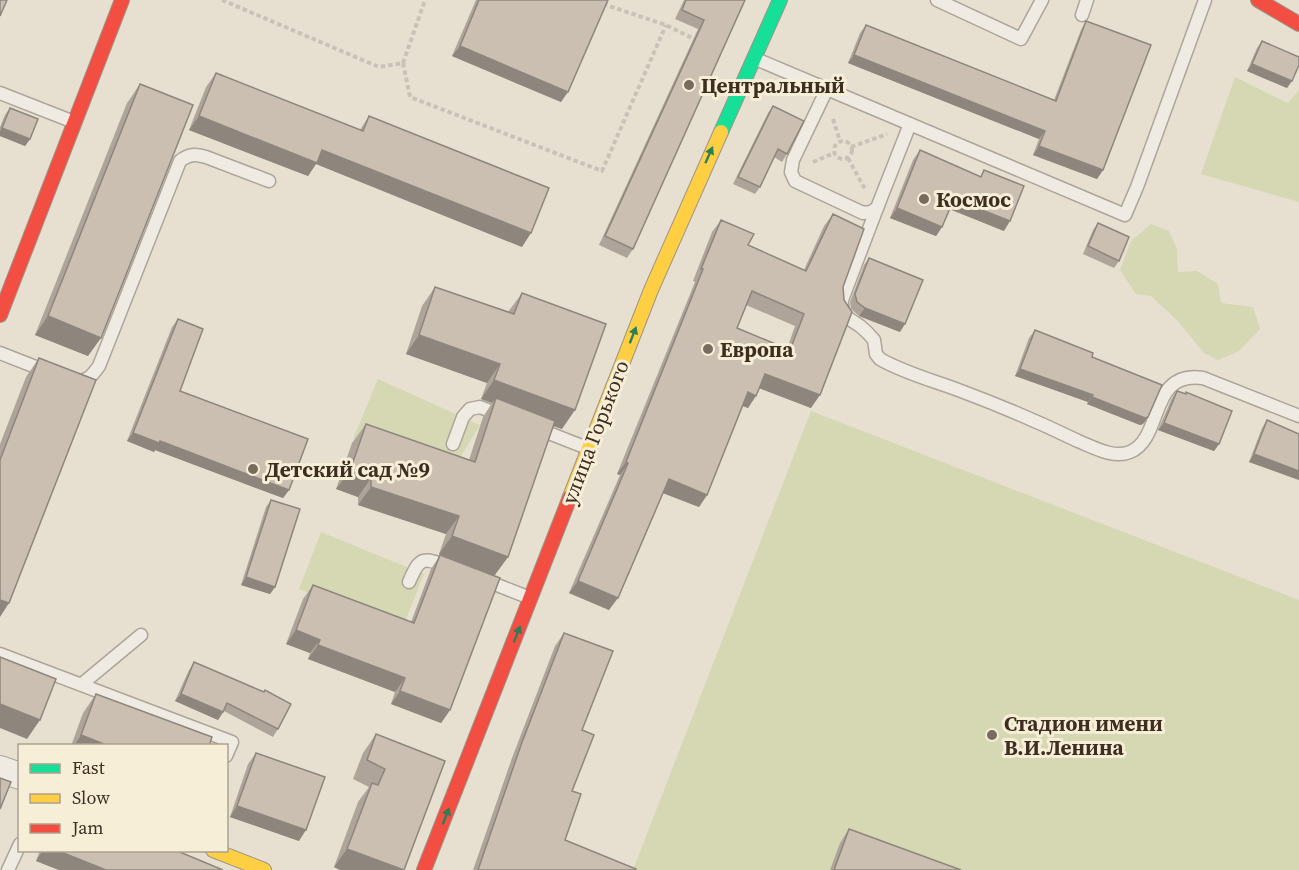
<svg xmlns="http://www.w3.org/2000/svg" width="1299" height="870" viewBox="0 0 1299 870" font-family="'Source Serif 4',serif">
<style>
.green{fill:#d6d7b3}
.lines{fill:none;stroke-linecap:round;stroke-linejoin:round}
.lane-casing{stroke:#ada599;stroke-width:15}
.street-casing{stroke:#ada599;stroke-width:28}
.fast-casing{stroke:#9c958a;stroke-width:16}
.slow-casing{stroke:#9c958a;stroke-width:16}
.jam-casing{stroke:#9c958a;stroke-width:16}
.path{stroke:#c8c2b9;stroke-width:4;stroke-dasharray:4.5 3;stroke-linecap:butt}
.lane{stroke:#efebe3;stroke-width:12}
.street{stroke:#efebe3;stroke-width:26}
.fast{stroke:#16e098;stroke-width:14}
.slow{stroke:#ffcf43;stroke-width:14}
.jam{stroke:#f24e42;stroke-width:14}
.wall{fill:#afa499;fill-rule:evenodd}
.shaded-wall{fill:#8e867d}
.building{fill:#cbbfb2;stroke:#8e867d;stroke-width:1.5;fill-rule:evenodd}
.oneway{fill:#2b7e56}
.poi-dot{fill:#786c5e;stroke:#f7eed8;stroke-width:2}
.labels{text-anchor:middle;dominant-baseline:central;stroke-width:6;stroke-linejoin:round;paint-order:stroke}
.poi-label{font-size:21px;font-weight:bold;fill:#3d2e20;stroke:#f7eed8;text-anchor:start}
.street-label{font-size:21px;fill:#3d2e20;stroke:#f7eed8}
</style>
<rect width="100%" height="100%" fill="#e7e0d1"/>
<g class="green">
<path d="M1235,77L1288,103L1299,90V202L1201,174Z"/>
<path d="M1151,224L1169,231L1177,249L1178,272L1197,271L1218,284L1221,303L1253,307L1260,329L1239,351L1218,360L1204,353L1177,320L1151,296L1136,294L1120,270L1131,241Z"/>
<path d="M378,379L480,425L448,477L353,439Z"/>
<path d="M811,411L1299,600V870H633Z"/>
<path d="M321,532L424,574L402,629L299,589Z"/>
</g>
<g class="lines">
<g class="lane-casing">
<g id="lane">
<path d="M937,0L1021,39L1042,0"/>
<path d="M1082,15L1087,0"/>
<path d="M756,59L827,89L793,160L791,172L795,181L863,213L871,212L877,208L842,300C841,316 848,318 860,326C865,330 870,335 874,340L876,354L880,359C904,373 935,381 961,391C1001,406 1039,422 1078,441C1093,447 1114,459 1130,452C1164,438 1148,370 1203,378L1299,416"/>
<path d="M827,89L1125,215L1137,187L1205,0"/>
<path d="M0,93L74,122"/>
<path d="M877,208L910,124"/>
<path d="M0,353L46,371"/>
<path d="M74,381C87,382 92,376 99,366L180,161C189,154 195,154 206,157L269,181"/>
<path d="M536,428L587,448"/>
<path d="M453,444L463,417L470,409L480,407L503,416"/>
<path d="M482,579L530,598"/>
<path d="M409,582C420,556 423,557 449,567"/>
<path d="M0,654L232,742L226,756"/>
<path d="M82,684L141,635"/>
<path d="M8,870L20,844"/>
</g>
</g>
<g class="street-casing">
<path id="street" d="M0,769L20,776"/>
</g>
<g class="fast-casing">
<path id="fast" d="M721,132L780,0"/>
</g>
<g class="slow-casing">
<g id="slow">
<path d="M570,497L651,290L721,132"/>
<path d="M213,850L264,870"/>
</g>
</g>
<g class="jam-casing">
<g id="jam">
<path d="M1258,0L1299,24"/>
<path d="M0,315L122,0"/>
<path d="M424,870L570,497"/>
</g>
</g>
<g class="path">
<path d="M222,0L379,67L403,63L425,0"/>
<path d="M603,4L666,25L696,40"/>
<path d="M403,63L410,97L602,171L666,25"/>
<path d="M833,119L840,141"/>
<circle cx="843" cy="150" r="9"/>
<path d="M851,147L887,134"/>
<path d="M848,158L866,191"/>
<path d="M813,162L834,153"/>
</g>
<use href="#lane" class="lane"/>
<use href="#street" class="street"/>
<use href="#fast" class="fast"/>
<use href="#slow" class="slow"/>
<use href="#jam" class="jam"/>
</g>
<g class="wall">
<path d="M476,0H608L561,102L452,56Z"/>
<path d="M684,0H745L633,249L627,258L599,245L698,29L675,19Z"/>
<path d="M1086,21L1103,170L1097,179L1033,155L1039,139L848,63L860,33L866,25L1054,100L1081,30Z"/>
<path d="M1262,41L1287,88L1247,71L1257,48Z"/>
<path d="M216,73L360,130L369,116L522,247L316,164L308,176L189,130L206,87Z"/>
<path d="M140,84L88,356L35,335L127,103Z"/>
<path d="M773,106L787,154L782,162L774,157L760,187L755,194L733,184L768,113Z"/>
<path d="M10,108L30,139L25,146L0,136V127L5,115Z"/>
<path d="M920,150L980,177L984,170L1004,231L949,209L942,227L936,236L890,218L913,160Z"/>
<path d="M833,214L843,287L811,408L759,388L748,408L743,406L707,495L699,507L663,493L609,610L569,593L620,475L617,474L695,282L693,281L712,232L721,220L748,245L804,270L824,226ZM746,305L795,326L787,349L737,328Z"/>
<path d="M1098,223L1119,261L1114,268L1083,254L1093,230Z"/>
<path d="M869,258L900,332L859,316L851,309L850,302L864,265Z"/>
<path d="M435,287L508,312L522,293L562,429L553,426L508,557L494,576L439,554L446,534L358,505V497L336,489L352,443L366,424L469,460L483,417L492,403L481,399L487,383L406,354L422,306Z"/>
<path d="M178,319L180,391L289,490L283,498L155,450L154,452L127,441L172,327Z"/>
<path d="M1035,330L1092,357L1148,417L1143,424L1140,425L1087,404L1088,402L1015,376L1029,338Z"/>
<path d="M39,358L0,617V444L26,377Z"/>
<path d="M1177,391L1219,444L1214,451L1158,430L1172,398Z"/>
<path d="M1267,420L1299,434V480L1249,462L1262,428Z"/>
<path d="M271,500L275,587L270,594L241,585L266,507Z"/>
<path d="M440,555L450,710L441,723L391,704L395,692L308,659L310,653L286,644L303,599L313,585L411,622L431,569Z"/>
<path d="M564,633L582,730L565,840L635,870H473L512,758L555,646Z"/>
<path d="M194,662L278,729L273,737L224,711L218,720L175,701L189,670Z"/>
<path d="M96,694L209,746H71L83,713Z"/>
<path d="M376,734L445,761L404,870H340L334,867L358,802L369,787L353,779L363,753Z"/>
<path d="M256,753L299,841L230,817L248,764Z"/>
<path d="M849,829L961,870H830L840,843Z"/>
<path d="M40,850H175L223,870H59L36,861Z"/>
</g>
<g class="shaded-wall">
<path d="M460,46L568,92L561,102L452,56Z"/>
<path d="M854,55L1045,131L1039,139L848,63Z"/>
<path d="M1252,64L1292,81L1287,88L1247,71Z"/>
<path d="M199,116L322,150L531,233L522,247L316,164L308,176L189,130Z"/>
<path d="M2,128L30,139L25,146L0,136V131Z"/>
<path d="M1039,146L1103,170L1097,179L1033,155Z"/>
<path d="M954,199L1010,221L1004,231L947,208Z"/>
<path d="M897,208L942,227L936,236L890,218Z"/>
<path d="M865,308L905,324L900,332L859,316Z"/>
<path d="M48,316L101,338L88,356L35,335Z"/>
<path d="M419,335L500,364L487,383L406,354Z"/>
<path d="M1020,369L1093,395L1088,402L1015,376Z"/>
<path d="M765,374L820,395L811,408L756,387Z"/>
<path d="M494,380L575,410L562,429L494,404L496,398L492,403L481,399Z"/>
<path d="M748,392L756,396L748,408L740,405Z"/>
<path d="M1092,397L1148,417L1143,424L1140,425L1087,404Z"/>
<path d="M1164,423L1219,444L1214,451L1158,430Z"/>
<path d="M133,433L160,441L289,490L283,498L155,450L154,452L127,441Z"/>
<path d="M1254,454L1299,471V480L1249,462Z"/>
<path d="M626,462L628,463L620,475L617,474Z"/>
<path d="M350,471L371,478L358,497L336,489Z"/>
<path d="M669,479L707,495L699,507L660,492Z"/>
<path d="M371,487L459,516L446,534L358,505Z"/>
<path d="M452,536L508,557L494,576L439,554Z"/>
<path d="M246,577L275,587L270,594L241,585Z"/>
<path d="M578,581L618,598L609,610L569,593Z"/>
<path d="M0,600L9,603L0,617Z"/>
<path d="M296,630L320,640L310,653L286,644Z"/>
<path d="M318,645L405,678L395,692L308,659Z"/>
<path d="M400,691L450,710L441,723L391,704Z"/>
<path d="M181,694L223,712L218,720L175,701Z"/>
<path d="M0,704L40,720L27,739L0,728Z"/>
<path d="M81,735L109,746H74Z"/>
<path d="M237,806L306,830L299,841L230,817Z"/>
<path d="M347,849L403,870H340L334,867Z"/>
<path d="M43,850H56L106,870H59L36,861Z"/>
</g>
<g class="building">
<path d="M0,0H7L0,16Z"/>
<path d="M479,0H608L568,92L460,46Z"/>
<path d="M686,0H745L633,249L605,236L704,20L682,10Z"/>
<path d="M1086,21L1151,45L1103,170L1039,146L1045,131L854,55L866,25L1056,101Z"/>
<path d="M1262,41L1299,57V65L1292,81L1252,64Z"/>
<path d="M216,73L363,131L369,116L549,188L531,233L322,150L317,163L199,116Z"/>
<path d="M140,84L193,105L101,338L48,316Z"/>
<path d="M773,106L804,121L787,154L778,149L760,187L738,177Z"/>
<path d="M10,108L38,119L30,139L2,128Z"/>
<path d="M920,150L981,177L984,170L1024,186L1010,221L954,199L942,227L897,208Z"/>
<path d="M833,214L864,229L843,287L844,300L852,312L820,395L765,374L756,396L748,392L707,495L669,479L618,598L578,581L628,463L626,462L703,269H701L721,220L754,234L748,245L806,271ZM752,291L804,314L790,350L737,328Z"/>
<path d="M1098,223L1129,237L1119,261L1088,246Z"/>
<path d="M869,258L923,280L905,324L865,308L857,302L855,294Z"/>
<path d="M435,287L514,314L522,293L606,324L575,410L494,380L500,364L419,335Z"/>
<path d="M178,319L203,329L180,391L308,439L289,490L160,441L159,443L133,433Z"/>
<path d="M1035,330L1093,353L1092,357L1162,385L1148,417L1145,418L1092,397L1093,395L1020,369Z"/>
<path d="M39,358L96,380L9,603L0,600V460Z"/>
<path d="M1177,391L1186,394V392L1232,411L1219,444L1164,423Z"/>
<path d="M496,398L555,421L508,557L452,536L459,516L371,487V478L350,471L366,424L475,462Z"/>
<path d="M1267,420L1299,434V471L1254,454Z"/>
<path d="M271,500L300,509L275,587L246,577Z"/>
<path d="M440,555L500,578L450,710L400,691L405,678L318,645L320,640L296,630L313,585L414,623Z"/>
<path d="M564,633L613,651L582,730L594,735L572,791L581,794L565,840L636,869L635,870H478L521,745Z"/>
<path d="M0,657L56,679L40,720L0,704Z"/>
<path d="M194,662L264,692L265,690L291,704L278,729L227,703L223,712L181,694Z"/>
<path d="M96,694L212,737L209,746H109L81,735Z"/>
<path d="M376,734L445,761L404,870L347,849L372,783L378,785L385,769L367,760Z"/>
<path d="M256,753L325,777L306,830L237,806Z"/>
<path d="M0,778L11,782L0,809Z"/>
<path d="M849,829L961,870H834Z"/>
<path d="M56,850H175L223,870H106Z"/>
</g>
<defs><path id="oneway-solid" d="M-6-.8H1V-3.2L6.5 0L1 3.2V.8H-6Z" transform="scale(1.5)"/></defs>
<g class="oneway">
<use href="#oneway-solid" transform="translate(709 155) rotate(-66)"/>
<use href="#oneway-solid" transform="translate(633 335) rotate(-69)"/>
<use href="#oneway-solid" transform="translate(517 634) rotate(-69)"/>
<use href="#oneway-solid" transform="translate(446 816) rotate(-69)"/>
</g>
<g class="poi-dot">
<circle cx="689" cy="85" r="6"/>
<circle cx="924" cy="199" r="6"/>
<circle cx="708" cy="349" r="6"/>
<circle cx="253" cy="469" r="6"/>
<circle cx="992" cy="735" r="6"/>
</g>
<g class="labels">
<g class="poi-label">
<text x="701" y="85">Центральный</text>
<text x="936" y="199">Космос</text>
<text x="720" y="349">Европа</text>
<text x="265" y="469">Детский сад №9</text>
<text x="1004" y="723">Стадион имени<tspan x="1004" dy="24">В.И.Ленина</tspan></text>
</g>
<g class="street-label">
<text transform="translate(595 432) rotate(-69)">улица Горького</text>
</g>
</g>
<rect x="18" y="744" width="210" height="108" fill="#f7eed8" stroke="#ada18e" stroke-width="1.5"/>
<rect x="30" y="764" width="30" height="9" fill="#16e098" stroke="#ada18e" stroke-width="1.5"/>
<text x="72" y="774" font-size="18" fill="#3d2e20">Fast</text>
<rect x="30" y="794" width="30" height="9" fill="#ffcf43" stroke="#ada18e" stroke-width="1.5"/>
<text x="72" y="804" font-size="18" fill="#3d2e20">Slow</text>
<rect x="30" y="824" width="30" height="9" fill="#f24e42" stroke="#ada18e" stroke-width="1.5"/>
<text x="72" y="834" font-size="18" fill="#3d2e20">Jam</text>
</svg>
